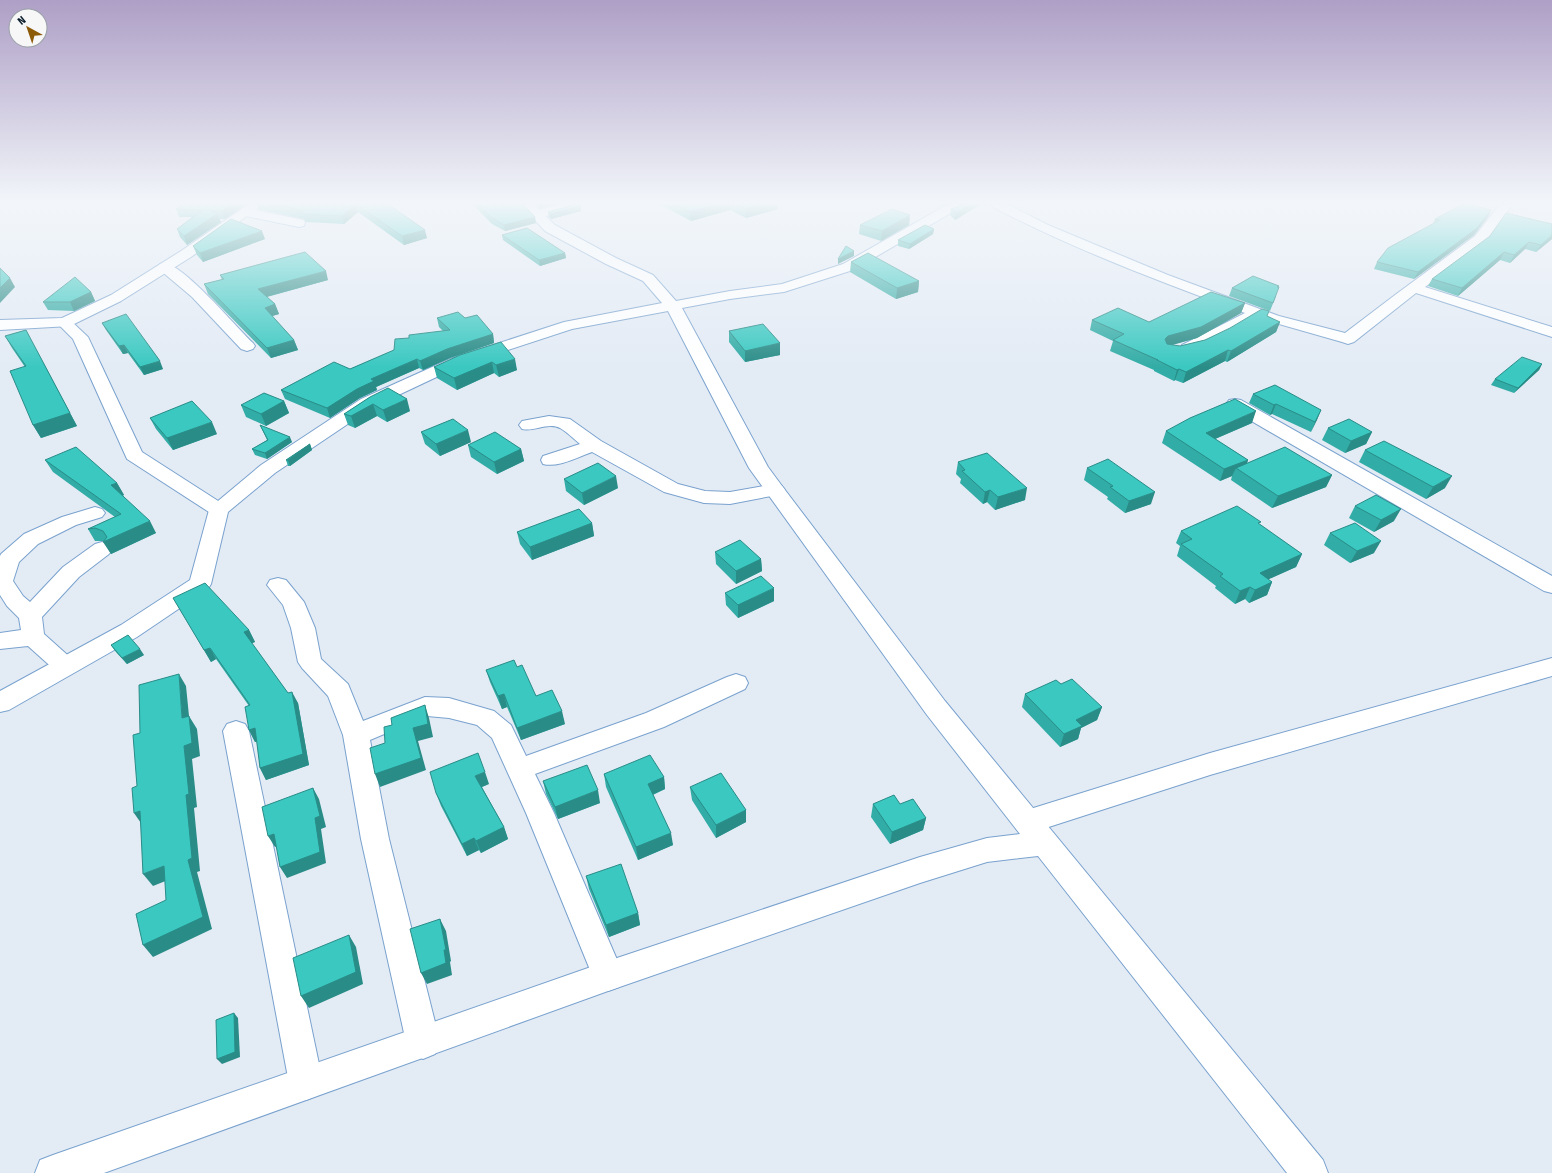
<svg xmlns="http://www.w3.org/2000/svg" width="1552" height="1173" viewBox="0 0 1552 1173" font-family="'Fira Sans Condensed',sans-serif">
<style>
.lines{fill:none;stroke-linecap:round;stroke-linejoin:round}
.street-casing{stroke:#79a2ce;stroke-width:2}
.secondary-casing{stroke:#79a2ce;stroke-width:2}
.street{fill:#fff;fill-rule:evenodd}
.secondary{fill:#fff;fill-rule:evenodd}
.wall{fill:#32aca6}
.shaded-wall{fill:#298c87}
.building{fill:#3ac8c1;stroke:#298c87}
</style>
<rect width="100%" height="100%" fill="#e3ebf5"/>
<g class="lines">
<g class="street-casing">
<g id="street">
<path d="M560,204H580L578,207L536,219L532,218L530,215L532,212Z"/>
<path d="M991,204H1007L1048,225L1168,275L1279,316L1345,333L1395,295L1475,236L1500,204H1513L1485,242L1425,287L1552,327V337L1416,293L1354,342L1348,344L1342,342L1258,318L1194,351L1188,353L1182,351L1180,348L1182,345L1245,313C1159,281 1073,249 993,207Z"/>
<path d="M245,208L299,219L304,220L305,223L304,226L299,227L241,215L239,212L241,209Z"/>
<path d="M165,263C187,268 234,325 253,343L255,346L253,349L247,351L241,349L192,297L160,270L158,267L160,264Z"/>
<path d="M65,318L70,320L88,337L142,452L226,506L229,510L226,514L219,516L212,514L127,459L73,339L57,323L60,320Z"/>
<path d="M1235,399L1241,400L1552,576V593L1544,591L1229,408L1226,404L1229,400Z"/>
<path d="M549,416L570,419L601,441L678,484L705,491L730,492L775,484L782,486L785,490L782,494L730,504L704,503L664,492L592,452C578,457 558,468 543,464L541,460L543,456L580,444C574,439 567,432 560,428C548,422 534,432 522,429L519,425L522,421Z"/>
<path d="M95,507L102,509L105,513L102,517L76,525L38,544L19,562L13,581L23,596L30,602L63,567L95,544L102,542L109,544L113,549L109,554L79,577L42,617L44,634L73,660L77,666L73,672L65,675L57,672L28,646L0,649V633L21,630L19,618L7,606L0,595V556L1,554L24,534L62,517Z"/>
<path d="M278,578L286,580L304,602L315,628L321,659L348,684L363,721L425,697L449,698L494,711L511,725L526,756L646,713L727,677L736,674L745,677L748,683L745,689L664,727L535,774L554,813L624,976L619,987L608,991L597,987L526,813L492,738L477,725L449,718L427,716L370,740L389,839L440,1042L435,1054L423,1059L411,1054L406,1042L361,839L343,735L328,696L302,668L298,662L291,628L283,605L267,585L270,580Z"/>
<path d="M1552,658V676L1210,775L1027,834L1017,830L1013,822L1017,814L1027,810L1210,753Z"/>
<path d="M236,721L245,724L249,731L323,1083L318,1095L306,1100L294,1095L289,1083L223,731L227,724Z"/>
</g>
</g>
<g class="secondary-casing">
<g id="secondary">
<path d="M249,204H263L191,257L121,301L70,326L0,330V320L62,318L111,295L181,251Z"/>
<path d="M520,204H533L555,225L616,258L653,275L676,301L730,291L782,284L843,264L943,207L952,204H970L968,207L951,213L853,270L784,292L730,299L682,308L768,467L782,486L945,701L1323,1160L1328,1173H1287L1038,856L987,862L920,883L608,991L104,1173H35L40,1160L53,1155L608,961L920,857L987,838L1020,834L927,715L749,468L668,311L572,329L462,365L373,407L275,473L228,512L211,584L208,589L137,637L9,710L0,712V691L121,625L190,580L209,510L212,506L261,465L361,399L450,359L564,322L662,303L643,281L606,264L545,231Z"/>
</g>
</g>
<use href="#street" class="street"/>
<use href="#secondary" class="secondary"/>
</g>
<g class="wall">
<path d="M182,204H247L225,219H219L221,222L187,245L180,237L177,229L192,217H179L176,209Z"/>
<path d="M257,204H388L427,238L404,245L358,212L344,224L306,222L304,219L258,209Z"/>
<path d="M473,204H523L535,217L536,223L505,231L492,224L474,206Z"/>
<path d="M535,204H554L540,208Z"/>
<path d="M659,204H778V209L746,218L730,210L691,221Z"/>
<path d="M963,204H981L955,220L950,215L951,209Z"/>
<path d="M581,206V211L551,219L549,217L548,212Z"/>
<path d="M1491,210L1488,217L1474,235L1414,279L1374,269L1377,262L1433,224L1435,219Z"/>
<path d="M910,215L909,225L881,241L859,234L860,225Z"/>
<path d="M1552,224V239L1536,252L1525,249L1510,263L1500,260L1458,296L1428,286L1432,279Z"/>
<path d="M934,229L933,234L909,249L898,246V240Z"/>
<path d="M502,235L565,253L566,258L540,266L503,240Z"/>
<path d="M265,239L203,262L197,255L193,246Z"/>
<path d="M851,262L919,281L918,292L896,299L850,272Z"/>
<path d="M220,275L328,280L267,297L275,304L279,314L272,316L294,340L298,350L271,358L208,294L204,284L222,280Z"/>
<path d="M1232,288L1276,296L1270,311L1229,296Z"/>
<path d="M91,292L95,301L74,311L48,310L43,302Z"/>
<path d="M1245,303L1241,313L1197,338L1171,345L1180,346L1205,340L1267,316L1280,322L1276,332L1227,362L1225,361L1183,383L1175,380L1174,381L1154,371V370L1110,351L1113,341L1090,330L1092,320L1149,322Z"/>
<path d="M437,318H465L493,334L494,343L450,358L423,370L419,368L376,387L377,390L360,398L330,418L285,399L281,390L350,369L394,350L409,338L443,331L439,327Z"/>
<path d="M102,323L163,369L144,375L128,353L123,354L106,330Z"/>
<path d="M26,330L32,342L77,426L41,438L33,425L25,367L12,348L5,336Z"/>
<path d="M729,331L780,355L745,362L729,342Z"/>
<path d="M501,342L517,370L499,377L494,373L457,390L437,378L434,367Z"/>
<path d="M1542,364L1539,370L1514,393L1491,385L1495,379Z"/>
<path d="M1253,394L1321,410L1311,432L1272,414L1270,415L1249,403Z"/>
<path d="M370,397L410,411L387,422L377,416L355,428L348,425L344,414Z"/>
<path d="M284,401L289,413L266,426L246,417L241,405Z"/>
<path d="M150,418L217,434L173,450L156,429Z"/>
<path d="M1252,423L1215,439L1248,460L1247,463L1332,475L1326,487L1272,508L1231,480L1232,476L1220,481L1162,443L1166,431Z"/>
<path d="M260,425L292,442L267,459L255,455L252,449L267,440Z"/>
<path d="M1328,428L1372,432L1366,444L1345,453L1322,440Z"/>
<path d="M421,432L471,442L440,456L425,444Z"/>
<path d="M310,444L312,450L290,466H288L286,460Z"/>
<path d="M468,445L521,449L524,461L497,474L471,457Z"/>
<path d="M1365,450L1445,488L1426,499L1359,462Z"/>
<path d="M45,460L117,483L124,495L122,496L156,533L111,554L104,541H95L88,529L115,517L53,472Z"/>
<path d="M958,462L1025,500L995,510L987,502L983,504L960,483L961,479L956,474Z"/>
<path d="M1087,468L1151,504L1125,513L1107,499L1108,497L1084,480Z"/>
<path d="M564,479L618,488L584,505L566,491Z"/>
<path d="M1355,506L1394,521L1374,532L1349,518Z"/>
<path d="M592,523L594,536L532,560L520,544L517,532Z"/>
<path d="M1260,525L1302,554L1296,567L1268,579L1272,582L1267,595L1249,603L1245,599L1235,604L1215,588L1216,586L1177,556L1180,546L1176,543L1181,531Z"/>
<path d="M1330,533L1374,553L1350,563L1324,545Z"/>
<path d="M715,552L761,559L762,571L736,584L716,564Z"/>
<path d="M725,593L774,601L738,618L726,605Z"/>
<path d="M173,598L249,630L255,642L251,643L288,693L298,703L309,765L266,780L260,768L257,741L255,742L249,730V706L216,659L211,662Z"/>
<path d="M111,645L144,655L127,664L115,651Z"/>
<path d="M517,667L536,696L565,724L521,740L507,707L502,709L490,682L486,670Z"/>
<path d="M1061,684L1102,707L1097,720L1081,728L1078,739L1060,747L1022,707L1025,694Z"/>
<path d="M604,774L664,777L665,789L653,795L673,845L638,860L606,787Z"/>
<path d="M543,781L600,803L558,819L546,794Z"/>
<path d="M489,784L482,787L504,827L508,839L481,853L479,850L467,856L441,806L436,793Z"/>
<path d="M690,787L746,810V822L716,838L692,800Z"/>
<path d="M873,804H900L926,818L923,830L890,844L871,817Z"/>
<path d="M586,876L638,913L640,925L609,937L589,889Z"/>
</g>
<g class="shaded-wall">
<path d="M232,204H247L225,219L222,211Z"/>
<path d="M355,204H356L358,212L344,224L342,216Z"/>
<path d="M539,204H554L540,208Z"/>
<path d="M719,204H730V210L691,221L690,212Z"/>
<path d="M763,204H778V209L746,218L745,209Z"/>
<path d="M941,204H947L941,206Z"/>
<path d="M971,204H981L955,220L956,213Z"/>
<path d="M581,206V211L551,219L550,214Z"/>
<path d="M1491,210L1488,217L1474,235L1414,279L1418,272Z"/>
<path d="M217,214L221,222L187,245L184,236Z"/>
<path d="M910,215L909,225L881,241L882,231Z"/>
<path d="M535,217L536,223L505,231L504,225Z"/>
<path d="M934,229L933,234L909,249L910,244Z"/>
<path d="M425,230L427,238L404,245L402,236Z"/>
<path d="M262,231L265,239L203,262L200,253Z"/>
<path d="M1552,235V239L1536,252L1541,245Z"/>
<path d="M1529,242L1525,249L1510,263L1514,255Z"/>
<path d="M854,251V256L838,264V259Z"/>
<path d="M1504,252L1500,260L1458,296L1462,288Z"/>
<path d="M565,253L566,258L540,266L539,260Z"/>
<path d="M326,271L328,280L262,298L258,289Z"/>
<path d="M10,278L15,287L0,303V288Z"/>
<path d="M919,281L918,292L896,299L897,288Z"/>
<path d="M91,292L95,301L74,311L70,302Z"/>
<path d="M1245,303L1241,313L1197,338L1165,347V339L1168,336Z"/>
<path d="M275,304L279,314L269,317L265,308Z"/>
<path d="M1280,322L1276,332L1227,362L1231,351Z"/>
<path d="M26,330L32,342L77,426L41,438L33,425Z"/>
<path d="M493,334L494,343L450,358L423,370L420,361L447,349Z"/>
<path d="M294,340L298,350L271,358L267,348Z"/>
<path d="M780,343V355L745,362V351Z"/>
<path d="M124,345L128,353L123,354L119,346Z"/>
<path d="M1228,350L1225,361L1183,383L1186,372Z"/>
<path d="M417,359L419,368L376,387L377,390L360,398L330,418L327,408L371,379Z"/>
<path d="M515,359L517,370L499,377L496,365Z"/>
<path d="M160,361L163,369L144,375L140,367Z"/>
<path d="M492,362L494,373L457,390L454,378Z"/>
<path d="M1542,364L1539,370L1514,393L1518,388Z"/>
<path d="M1179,369L1175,380L1174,381L1177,370Z"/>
<path d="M407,399L410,411L387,422L383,410Z"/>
<path d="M284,401L289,413L266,426L261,414Z"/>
<path d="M373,404L377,416L355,428L351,416Z"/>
<path d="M1276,404L1272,414L1270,415L1274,405Z"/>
<path d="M1321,410L1317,420L1311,432L1315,422Z"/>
<path d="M1256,411L1252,423L1201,445L1206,433Z"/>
<path d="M212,422L217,434L173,450L167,438Z"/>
<path d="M468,430L471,442L440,456L436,444Z"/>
<path d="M1372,432L1366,444L1345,453L1351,441Z"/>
<path d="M290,437L292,442L267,459L265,453Z"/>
<path d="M310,444L312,450L290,466L288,460Z"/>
<path d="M521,449L524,461L497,474L494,462Z"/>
<path d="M1248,460L1244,472L1236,468L1232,476L1220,481L1224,469Z"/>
<path d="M1332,475L1326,487L1272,508L1278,496Z"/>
<path d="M616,476L618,488L584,505L582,493Z"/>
<path d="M1452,476L1445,488L1426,499L1433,487Z"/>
<path d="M117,483L124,495L118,498L111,485Z"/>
<path d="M1027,488L1025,500L995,510L998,497Z"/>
<path d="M990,490L987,502L983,504L985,492Z"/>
<path d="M1155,492L1151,504L1125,513L1129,501Z"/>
<path d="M1401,509L1394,521L1374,532L1381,520Z"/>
<path d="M150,521L156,533L111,554L103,542Z"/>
<path d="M592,523L594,536L532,560L530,547Z"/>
<path d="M1381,541L1374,553L1350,563L1357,551Z"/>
<path d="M1302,554L1296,567L1254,586L1260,573Z"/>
<path d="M761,559L762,571L736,584V571Z"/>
<path d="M1272,582L1267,595L1249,603L1255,590Z"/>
<path d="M1250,587L1245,599L1235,604L1240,591Z"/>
<path d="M774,588V601L738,618V605Z"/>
<path d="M249,630L255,642L250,644L244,632Z"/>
<path d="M210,648L216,659L211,662L204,650Z"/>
<path d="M140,649L144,655L127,664L122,658Z"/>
<path d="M179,674L186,686L189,716L197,729L200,756L192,759L197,807L194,808L200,871L197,872L212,929L153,957L143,945L188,860L184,746Z"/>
<path d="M292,692L298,703L309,765L266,780L260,768Z"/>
<path d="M504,694L507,707L502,709L498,696Z"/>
<path d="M425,705L429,718L433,737L418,741L426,770L380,787L375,774L413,728Z"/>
<path d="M1102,707L1097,720L1081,728L1078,739L1060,747L1064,734L1076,720Z"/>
<path d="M562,711L565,724L521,740L517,728Z"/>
<path d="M255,728L262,740L255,742L249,730Z"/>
<path d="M485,772L489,784L479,788L475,776Z"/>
<path d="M664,777L665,789L649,796L648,784Z"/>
<path d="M313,788L319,799L326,827L321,829L326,863L287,878L280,867L315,818Z"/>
<path d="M598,790L600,803L558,819L555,807Z"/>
<path d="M746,810V822L716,838V825Z"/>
<path d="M140,811L143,826L134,813Z"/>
<path d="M926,818L923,830L890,844L892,832Z"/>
<path d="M504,827L508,839L481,853L476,841Z"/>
<path d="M671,833L673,845L638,860L636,847Z"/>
<path d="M274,834L281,845L275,847L268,836Z"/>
<path d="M474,838L479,850L467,856L462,844Z"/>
<path d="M164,866L173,878L153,886L143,874Z"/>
<path d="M638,913L640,925L609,937L606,925Z"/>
<path d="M440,919L446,931L451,961L450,962L452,975L427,984L421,973Z"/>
<path d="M349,935L356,947L363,984L309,1008L301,996Z"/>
<path d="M234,1013L238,1018L240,1057L222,1064L217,1059Z"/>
</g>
<g class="building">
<path d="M182,204H232L222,211L209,210L217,214L184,236L177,229L203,210L176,209Z"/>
<path d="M270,204H355L342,216L304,214L302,210Z"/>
<path d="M356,204H388L425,230L402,236Z"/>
<path d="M477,204H523L535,217L504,225L491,217Z"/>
<path d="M576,204H578L581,206L550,214L548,212Z"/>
<path d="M675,204H719L690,212Z"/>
<path d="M736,204H763L745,209Z"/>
<path d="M963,204H971L956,213L951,209Z"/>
<path d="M1463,204H1467L1491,210L1477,228L1418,272L1377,262L1388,248L1440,220L1435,219Z"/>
<path d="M892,209L910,215L882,231L860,225Z"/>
<path d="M1506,213L1552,224V235L1541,245L1529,242L1514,255L1504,252L1462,288L1432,279L1490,236Z"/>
<path d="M231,219L262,231L200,253L193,246Z"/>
<path d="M925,225L934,229L910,244L898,240Z"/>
<path d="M527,228L565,253L539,260L502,235Z"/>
<path d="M846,246L854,251L838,259Z"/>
<path d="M305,252L326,271L258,289L275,304L265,308L294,340L267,348L204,284L224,279L220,275Z"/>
<path d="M868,253L919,281L897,288L851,262Z"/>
<path d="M0,268L10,278L0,288Z"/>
<path d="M1253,276L1279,286L1277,287H1279L1273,303L1232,288Z"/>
<path d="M75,277L91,292L70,302H43Z"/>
<path d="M1211,292L1245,303L1201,327L1168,336L1165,339L1167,344L1180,346L1205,340L1230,328L1262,309L1269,311L1267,316L1280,322L1231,351L1228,350L1186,372L1179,369L1177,370L1157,360H1158L1113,340L1124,334L1092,320L1118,308L1149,322Z"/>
<path d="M458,312L465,318L477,315L493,334L447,349L420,361L417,359L371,379L374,381L357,389L327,408L281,390L334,362L350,369L394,350L395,339L409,338V335L450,330L437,318Z"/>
<path d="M126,314L160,361L140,367L124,345L119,346L102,323Z"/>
<path d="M763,324L780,343L745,351L729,331Z"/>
<path d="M26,330L70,413L33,425L10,371L26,366L5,336Z"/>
<path d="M501,342L515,359L496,365L492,362L454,378L434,367L460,355Z"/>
<path d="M1522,357L1542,364L1518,388L1495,379Z"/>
<path d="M1275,385L1321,410L1315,422L1276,404L1274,405L1253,394Z"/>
<path d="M388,388L407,399L383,410L373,404L351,416L344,414L370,397Z"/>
<path d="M264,393L284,401L261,414L241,405Z"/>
<path d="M1235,399L1256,411L1206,433L1248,460L1224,469L1166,431L1190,418Z"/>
<path d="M192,401L212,422L167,438L150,418Z"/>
<path d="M453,419L468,430L436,444L421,432Z"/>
<path d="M1349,419L1372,432L1351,441L1328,428Z"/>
<path d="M260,425L290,437L265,453L252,449L268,440Z"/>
<path d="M495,432L521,449L494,462L468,445Z"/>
<path d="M1384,441L1452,476L1433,487L1365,450Z"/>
<path d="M310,444L288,460H286Z"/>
<path d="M76,447L117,483L111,485L150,521L103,542L107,537L103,531L95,528L88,529L121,514L45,460Z"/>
<path d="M1285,447L1332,475L1278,496L1236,468Z"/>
<path d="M987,453L1027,488L998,497L990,490L985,492L962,471L965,470L958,462Z"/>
<path d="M1108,459L1155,492L1129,501L1110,487L1113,486L1087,468Z"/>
<path d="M598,463L616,476L582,493L564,479Z"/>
<path d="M1376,495L1401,509L1381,520L1355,506Z"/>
<path d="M1237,506L1261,522L1258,523L1302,554L1260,573L1272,582L1255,590L1250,587L1240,591L1220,576L1223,574L1181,544L1192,539L1181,531Z"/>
<path d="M579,509L592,523L530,547L517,532L541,523Z"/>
<path d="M1355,523L1381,541L1357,551L1330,533Z"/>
<path d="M740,540L761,559L736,571L715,552Z"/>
<path d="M761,576L774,588L738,605L725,593Z"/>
<path d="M205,583L249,630L244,632L288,693L292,692L303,754L260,768L255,728L249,730L245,707L250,705L210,648L204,650L173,598Z"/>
<path d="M128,635L140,649L122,658L111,645Z"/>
<path d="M514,660L517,667L522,665L536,696L552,690L562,711L517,728L504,694L498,696L486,670Z"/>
<path d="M179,674L182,718L189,716L192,743L184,746L189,794L186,795L192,858L188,860L203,917L143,945L136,914L166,900L164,866L143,874L140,811L134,813L132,788L137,786L133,735L140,733L139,685Z"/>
<path d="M1072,679L1102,707L1076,720L1082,726L1064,734L1025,694L1056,680L1061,684Z"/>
<path d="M425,705L428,724L413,728L421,758L375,774L370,748L385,743L384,727L392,725L391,718Z"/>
<path d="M478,753L485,772L475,776L504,827L476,841L474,838L462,844L436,793L430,772Z"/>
<path d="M650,755L664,777L648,784L671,833L636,847L604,774Z"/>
<path d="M587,765L598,790L555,807L543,781Z"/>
<path d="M721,773L746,810L716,825L690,787Z"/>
<path d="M313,788L320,816L315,818L320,852L280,867L274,834L268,836L262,807Z"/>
<path d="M894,795L900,804L913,799L926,818L892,832L873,804Z"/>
<path d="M621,864L638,913L606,925L586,876Z"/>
<path d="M440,919L446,950H444L446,963L421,973L410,929Z"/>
<path d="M349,935L356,972L301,996L293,958Z"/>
<path d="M234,1013L235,1052L217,1059L216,1020Z"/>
</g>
<linearGradient id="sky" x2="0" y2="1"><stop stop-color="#ae9fc6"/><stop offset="0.55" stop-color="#f2f6fa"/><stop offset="1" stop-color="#f2f6fa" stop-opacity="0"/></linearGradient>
<rect width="1552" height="368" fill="url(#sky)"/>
<g transform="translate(28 28) rotate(320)"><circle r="19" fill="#f7f7f7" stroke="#99a0a6"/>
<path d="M0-3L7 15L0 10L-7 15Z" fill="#8d5a08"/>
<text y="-6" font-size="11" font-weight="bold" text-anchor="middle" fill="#0c1d2d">N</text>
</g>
</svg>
